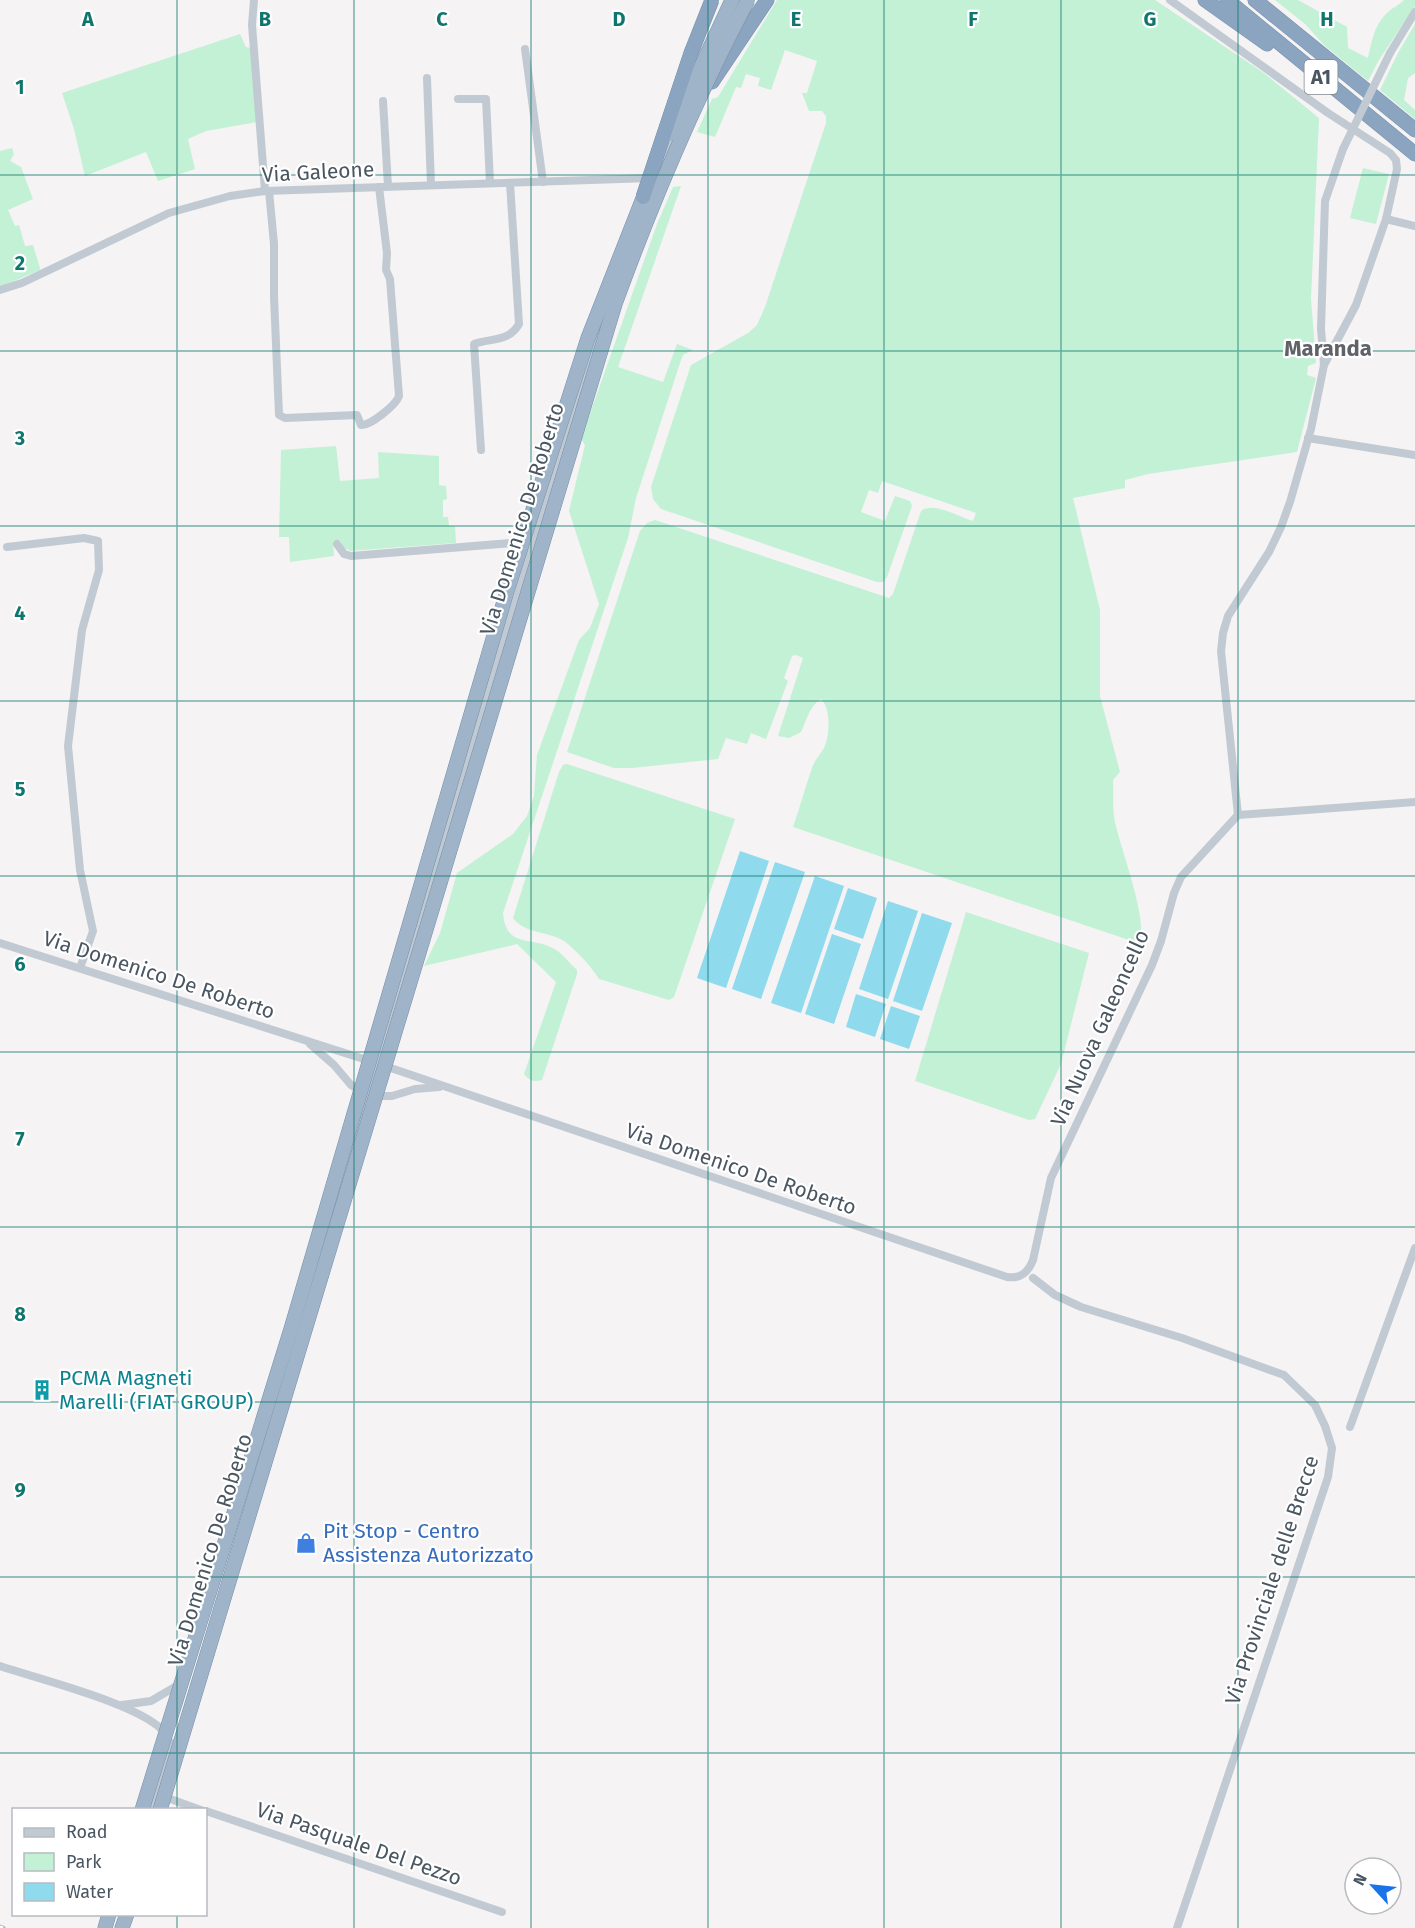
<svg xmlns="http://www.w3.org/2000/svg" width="1415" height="1928" viewBox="0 0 1415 1928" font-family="'Fira Sans',sans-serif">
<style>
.green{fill:#c3f1d5}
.water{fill:#90daee}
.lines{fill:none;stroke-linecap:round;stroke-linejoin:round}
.trunk-casing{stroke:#7690ad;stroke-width:15}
.motorway-casing{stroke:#7690ad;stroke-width:15}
.minor{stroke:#c1cad2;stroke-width:8}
.trunk{stroke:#9fb4c9;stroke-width:14}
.motorway{stroke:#8ba5c1;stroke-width:14}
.rail-casing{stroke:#b5b8bd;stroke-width:5}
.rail{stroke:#fff;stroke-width:3;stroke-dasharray:9;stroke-linecap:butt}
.trunk-bridge-casing{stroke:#7690ad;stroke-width:15;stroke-linecap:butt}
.motorway-bridge-casing{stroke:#7690ad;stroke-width:15;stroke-linecap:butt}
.minor-bridge{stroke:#c1cad2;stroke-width:8}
.trunk-bridge{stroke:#9fb4c9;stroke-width:14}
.motorway-bridge{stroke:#8ba5c1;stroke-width:14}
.grid{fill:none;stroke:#0f766e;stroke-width:1.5;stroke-opacity:0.55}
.labels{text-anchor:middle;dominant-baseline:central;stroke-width:4.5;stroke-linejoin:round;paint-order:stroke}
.shield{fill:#fff;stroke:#808990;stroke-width:1.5}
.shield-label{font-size:20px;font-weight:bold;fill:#4a5661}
.street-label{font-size:21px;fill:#4a5661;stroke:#fff}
.culture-label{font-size:21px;fill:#0d838f;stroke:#fff;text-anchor:start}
.shop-label{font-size:21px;fill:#366cbe;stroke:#fff;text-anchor:start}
.neighbourhood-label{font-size:22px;font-weight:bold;fill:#5f6368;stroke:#fff}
.grid-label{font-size:20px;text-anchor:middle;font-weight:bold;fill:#0f766e;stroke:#fff;stroke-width:4.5;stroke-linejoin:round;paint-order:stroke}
</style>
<rect width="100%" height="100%" fill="#f5f3f3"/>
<g class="green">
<path d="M777,0H1155L1264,73L1319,118L1311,299L1316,363L1308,366L1307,375L1316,378L1297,452L1148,474L1125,480V488L1073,498L1100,610V696L1120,772L1113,780C1114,793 1112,808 1115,822C1123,857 1145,909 1141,944L793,827C800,807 805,788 812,768C814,761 820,755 824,748C830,736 831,708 821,699C810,705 806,721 801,732L789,738L778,736L803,658L796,655L792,656L784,678L788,681L766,739L751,733L747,744L726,738L718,759L632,768H614L567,752L640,531L647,523L655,520L889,598L893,594L921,511C933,501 959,517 973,521L976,513L882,481L878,493L869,490L861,512L885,521L895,496L910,501L912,506L887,577L883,582H877L661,509L653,499L651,487L691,365L748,333L757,325L765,307L826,123V116L822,111H809L802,93H807L817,61L785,50L771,90L758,86L760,78L746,74L741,88L736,87L715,137L697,132L712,99L718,97Z"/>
<path d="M1275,0H1298L1347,27L1348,48L1368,58C1372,41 1374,25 1388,12C1394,7 1398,6 1404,0H1415V6L1379,60L1368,81L1325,46L1305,24Z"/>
<path d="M1415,24V73L1408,78L1404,100L1415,110V119L1380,90L1398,53Z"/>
<path d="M240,34L246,47L251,48L257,122L206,131L188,139L195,169L158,181L146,152L85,176L74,129L62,93Z"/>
<path d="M12,148L14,154L10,161L21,167L33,199L8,210L15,226L19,225L25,246L33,245L40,268V270L0,287V151Z"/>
<path d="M1363,168L1389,174L1376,224L1350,218Z"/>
<path d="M681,186L618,367L663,382L677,344L693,350L683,355L681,360L636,498L628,538L503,913C506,950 533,935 556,950C564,955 570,964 577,970V974L542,1080C533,1082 530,1081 524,1074L556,982L517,944L424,966L440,933L457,873L513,834L527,816L534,796L537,755L579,640L590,628L599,604L569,511L585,445L581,439L657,224L673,187Z"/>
<path d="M336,446L340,481L379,478L378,452L439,456V485L446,486L447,499L443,500V517H448L449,526H455L456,543L349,551L348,549L342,550L341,541L333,542L334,556L290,562L289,537H279L281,450Z"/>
<path d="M567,764L735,819L674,997L669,1000L599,979C592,967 575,949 564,941C548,931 525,934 513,918L559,772L563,765Z"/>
<path d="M966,912L1089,953L1061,1064L1035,1119L1029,1120L915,1081Z"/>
</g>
<g class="water">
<path d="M740,851L769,861L726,988L697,978Z"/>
<path d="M775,862L805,872L761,999L732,989Z"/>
<path d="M815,876L844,886L801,1013L771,1003Z"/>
<path d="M848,888L877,898L863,939L834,929Z"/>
<path d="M888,901L918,911L888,999L859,989Z"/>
<path d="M922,913L952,923L922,1011L893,1001Z"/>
<path d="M832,934L861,944L834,1024L805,1014Z"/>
<path d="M856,994L886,1004L875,1037L846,1027Z"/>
<path d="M891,1006L920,1016L909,1049L880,1039Z"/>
</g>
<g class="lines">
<g class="trunk-casing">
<g id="trunk">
<path d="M105,1928L109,1914"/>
<path d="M122,1928L127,1914"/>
</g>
</g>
<g class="motorway-casing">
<g id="motorway">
<path d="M1205,0L1267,44"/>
<path d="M1227,0L1415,154"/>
<path d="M1255,0L1415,130"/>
<path d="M712,82L767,0"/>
</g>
</g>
<g class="minor">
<path d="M254,0L252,25L265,191"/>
<path d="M1170,0L1328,113L1390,153L1396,160L1397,169L1386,219L1356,305L1324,365"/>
<path d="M732,15L740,0"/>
<path d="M525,49L543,182"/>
<path d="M1390,53L1415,12"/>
<path d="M427,78L431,185"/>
<path d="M458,99H486L490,183"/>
<path d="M383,101L388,186"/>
<path d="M662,167L677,131"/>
<path d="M269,191L274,244V297L279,415L285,418L357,415L361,425C370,426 396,405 399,396L390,279L386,270L387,253L379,187"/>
<path d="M1386,219L1415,226"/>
<path d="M0,290L22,283L169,213L230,196L265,191L651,178"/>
<path d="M1308,438L1415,455"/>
<path d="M481,450L474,344C491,338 509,342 519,324L510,183"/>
<path d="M337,544L344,554L351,556L524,542"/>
<path d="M7,547L84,538L98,541L99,570L82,630L68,746L80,870L93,931L80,968"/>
<path d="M1238,815L1221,651L1223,633L1228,616L1269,552L1281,527L1290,502L1311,429L1324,365L1321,329L1325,201L1343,149"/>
<path d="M1238,815L1415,802"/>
<path d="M0,943L370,1061"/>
<path d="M310,1044L334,1065L351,1085L363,1092"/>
<path d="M382,1065L1007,1277C1020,1279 1028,1273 1033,1260L1051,1178L1152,965L1161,941L1174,893L1181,877L1238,815"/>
<path d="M374,1096H392L415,1089L439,1087"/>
<path d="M330,1220L577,397L605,316"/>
<path d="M1033,1278L1055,1295L1081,1307L1182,1338L1284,1375L1315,1405L1325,1426L1332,1448L1328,1477L1177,1928"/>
<path d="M1350,1427L1415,1248"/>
<path d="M0,1666C38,1679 145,1705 166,1734"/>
<path d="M122,1705L151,1701L180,1684"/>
<path d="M162,1796L201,1810"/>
<path d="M150,1810L170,1742"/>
<path d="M206,1811L502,1912"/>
</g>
<use href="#trunk" class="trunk"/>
<use href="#motorway" class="motorway"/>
<g class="rail-casing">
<path id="rail" d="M0,1927L3,1928"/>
</g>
<use href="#rail" class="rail"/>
<g class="trunk-bridge-casing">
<g id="trunk-bridge">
<path d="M670,134L732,0"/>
<path d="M142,1810L291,1329L507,591L588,338L647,188"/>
<path d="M160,1810L615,304C653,200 696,98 748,0"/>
</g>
</g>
<g class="motorway-bridge-casing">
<path id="motorway-bridge" d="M643,197L691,53L712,0"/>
</g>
<path class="minor-bridge" d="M1343,149L1390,53"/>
<use href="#trunk-bridge" class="trunk-bridge"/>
<use href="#motorway-bridge" class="motorway-bridge"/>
</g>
<path class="grid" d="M177,0V1810M354,0V1928M531,0V1928M708,0V1928M884,0V1928M1061,0V1928M1238,0V1928M0,175H1415M0,351H1415M0,526H1415M0,701H1415M0,876H1415M0,1052H1415M0,1227H1415M0,1402H1415M0,1577H1415M0,1753H1415M177,1914V1928"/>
<defs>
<g id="building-bare" transform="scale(1.62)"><path d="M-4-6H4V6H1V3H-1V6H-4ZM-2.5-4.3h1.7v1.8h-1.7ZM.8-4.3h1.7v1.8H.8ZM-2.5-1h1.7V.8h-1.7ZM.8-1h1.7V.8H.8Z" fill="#0f9aa8" stroke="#fff" stroke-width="2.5" paint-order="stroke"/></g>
<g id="shop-bare" transform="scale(1.62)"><path d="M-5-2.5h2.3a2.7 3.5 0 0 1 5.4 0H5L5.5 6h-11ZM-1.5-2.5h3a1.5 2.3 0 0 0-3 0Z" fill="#3f7fe0" stroke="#fff" stroke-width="2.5" paint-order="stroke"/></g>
</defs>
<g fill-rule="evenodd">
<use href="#building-bare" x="42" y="1390"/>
<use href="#shop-bare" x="306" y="1543"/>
</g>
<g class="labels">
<rect class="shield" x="1304.5" y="60" width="33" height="34" rx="4.5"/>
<g class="shield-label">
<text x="1321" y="77">A1</text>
</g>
<g class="street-label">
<text transform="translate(318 172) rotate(-3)">Via Galeone</text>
<text transform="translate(522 519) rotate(-73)">Via Domenico De Roberto</text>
<text transform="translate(159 975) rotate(18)">Via Domenico De Roberto</text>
<text transform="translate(1100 1028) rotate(-66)">Via Nuova Galeoncello</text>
<text transform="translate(741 1169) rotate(19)">Via Domenico De Roberto</text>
<text transform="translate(210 1550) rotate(-73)">Via Domenico De Roberto</text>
<text transform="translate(1272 1580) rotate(-72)">Via Provinciale delle Brecce</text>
<text transform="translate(359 1844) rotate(19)">Via Pasquale Del Pezzo</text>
</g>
<g class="culture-label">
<text x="59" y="1378">PCMA Magneti<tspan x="59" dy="24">Marelli (FIAT GROUP)</tspan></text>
</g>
<g class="shop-label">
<text x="323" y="1531">Pit Stop - Centro<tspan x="323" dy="24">Assistenza Autorizzato</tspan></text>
</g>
<g class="neighbourhood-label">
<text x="1328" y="348">Maranda</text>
</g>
</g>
<g class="grid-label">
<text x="88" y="26">A</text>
<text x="265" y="26">B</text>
<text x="442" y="26">C</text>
<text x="619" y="26">D</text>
<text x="796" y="26">E</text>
<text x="973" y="26">F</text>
<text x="1150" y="26">G</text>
<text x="1327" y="26">H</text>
<text x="20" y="94">1</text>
<text x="20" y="270">2</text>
<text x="20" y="445">3</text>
<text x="20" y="620">4</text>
<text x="20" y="796">5</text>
<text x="20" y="971">6</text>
<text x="20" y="1146">7</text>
<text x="20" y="1321">8</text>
<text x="20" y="1497">9</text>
</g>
<rect x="12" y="1808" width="195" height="108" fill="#ffffff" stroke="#b7bbc0" stroke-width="1.5"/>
<rect x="24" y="1828" width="30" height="9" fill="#c1cad2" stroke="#b7bbc0" stroke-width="1.5"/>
<text x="66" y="1838" font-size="18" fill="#4a5661">Road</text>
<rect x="24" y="1853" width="30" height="18" fill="#c3f1d5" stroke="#b7bbc0" stroke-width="1.5"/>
<text x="66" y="1868" font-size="18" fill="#4a5661">Park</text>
<rect x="24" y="1883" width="30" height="18" fill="#90daee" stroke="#b7bbc0" stroke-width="1.5"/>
<text x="66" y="1898" font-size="18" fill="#4a5661">Water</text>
<g transform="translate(1373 1886) rotate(297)"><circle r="28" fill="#ffffff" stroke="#b7bbc0" stroke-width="1.5"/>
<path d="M0-4.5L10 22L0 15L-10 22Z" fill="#1a73e8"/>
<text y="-9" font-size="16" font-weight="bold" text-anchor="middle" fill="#4a5661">N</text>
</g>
</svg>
